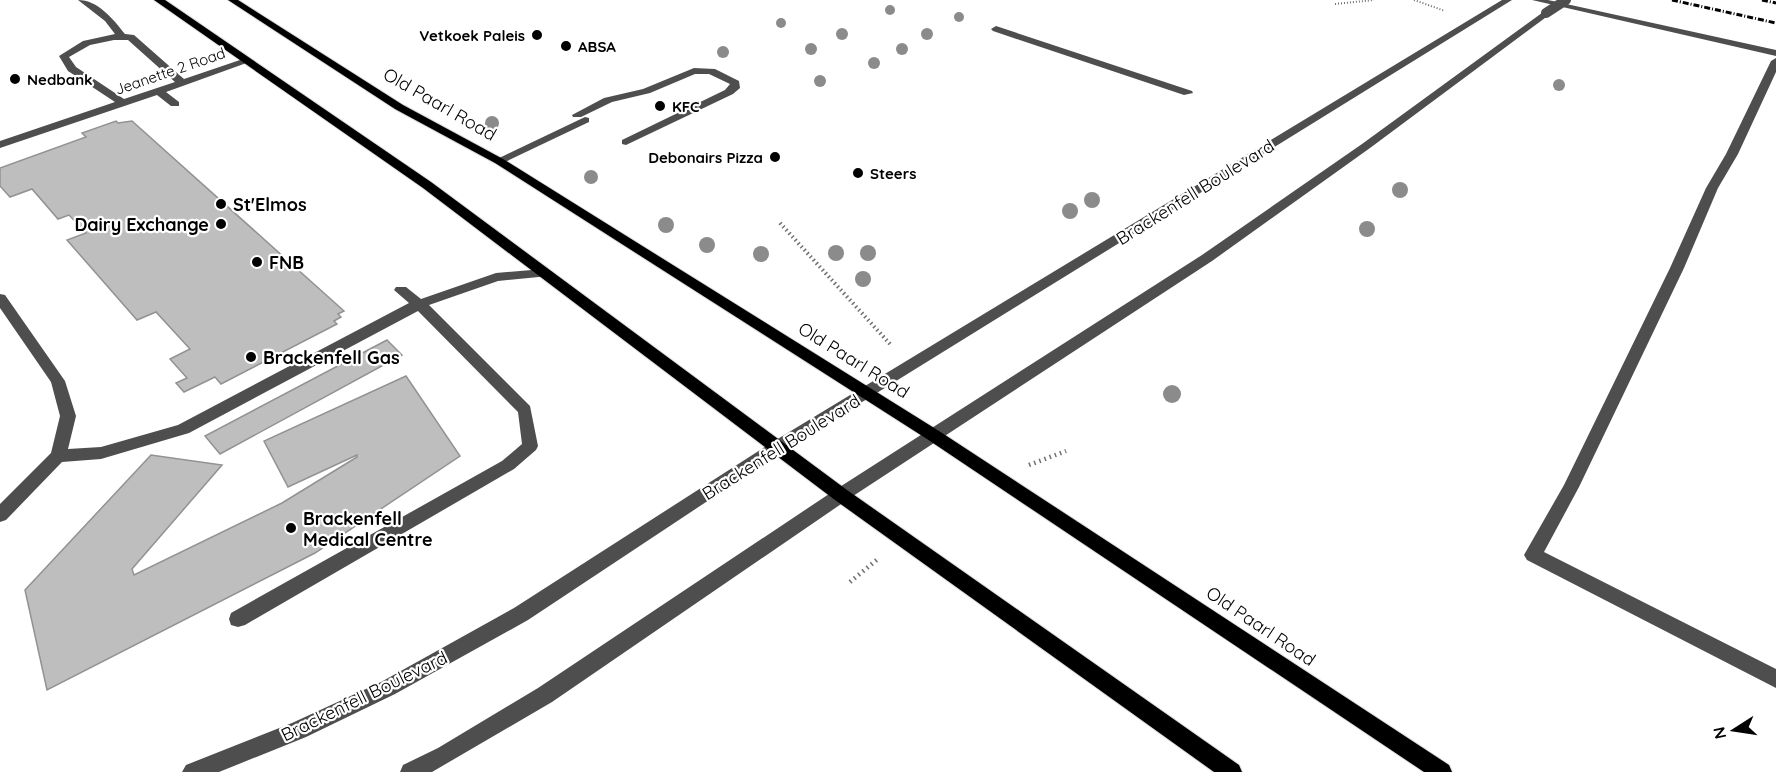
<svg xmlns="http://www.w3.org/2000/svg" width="1776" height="772" viewBox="0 0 1776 772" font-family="Quicksand,sans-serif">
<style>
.building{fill:#bebebe;stroke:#929292;stroke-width:1.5}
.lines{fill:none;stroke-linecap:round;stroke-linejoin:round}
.major-casing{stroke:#dbdbdb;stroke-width:2}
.path-far2{stroke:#707070;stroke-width:2;stroke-dasharray:1 2;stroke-linecap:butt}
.path-far1{stroke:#707070;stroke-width:4;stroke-dasharray:1.5 3;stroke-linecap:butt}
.path{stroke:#707070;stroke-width:4.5;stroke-dasharray:1.5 4;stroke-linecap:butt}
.minor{fill:#4e4e4e;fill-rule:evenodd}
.major{fill:#000;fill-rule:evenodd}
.rail{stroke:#000;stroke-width:3;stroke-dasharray:6 2 1 2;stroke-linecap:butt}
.minor-bridge{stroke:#4e4e4e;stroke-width:10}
.tree{fill:#8b8b8b}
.poi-dot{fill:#000;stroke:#fff;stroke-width:2}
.labels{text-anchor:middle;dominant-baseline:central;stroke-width:4.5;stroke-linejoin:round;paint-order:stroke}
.far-poi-label{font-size:15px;font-weight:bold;fill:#000;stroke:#fff;text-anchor:start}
.far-street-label{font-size:15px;fill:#000;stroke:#fff}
.street-label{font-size:18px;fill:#000;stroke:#fff}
.poi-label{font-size:18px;font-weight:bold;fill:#000;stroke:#fff;text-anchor:start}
</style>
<rect width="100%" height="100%" fill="#fff"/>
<g class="building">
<path d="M116,121L118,123L132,121L344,311L338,314L341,317L334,321L337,324L221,384L215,377L184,392L176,383L187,378L170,359L190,349L156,312L137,320L67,240L86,233L69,215L58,219L32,189L10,197L0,186V168L86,137L82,133Z"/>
<path d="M387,340L402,355L220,454L205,436Z"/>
<path d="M406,376L460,456L315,553L47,690L25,590L151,455L222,465L132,569L134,575L282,503L357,457V455L288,487L264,441Z"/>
</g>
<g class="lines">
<g class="major-casing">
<g id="major">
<path d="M154,0H165L431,182L847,490L1239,765L1242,772H1214L835,500L423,188Z"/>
<path d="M228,0H238L403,105L503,159L939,431L1449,765L1452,772H1424L927,439L495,163L395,109Z"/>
</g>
</g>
<g class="path-far2">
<path d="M1414,0L1445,11"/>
<path d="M1335,4L1374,0"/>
</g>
<path class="path-far1" d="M780,223L890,344"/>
<g class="path">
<path d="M1029,465L1066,451"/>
<path d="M850,582L879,558"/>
</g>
<g class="minor">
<path d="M78,0C98,0 113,19 125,34L134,35L184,79L243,59L252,61L166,92L179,102V106H171L157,95L0,148V141L115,102L68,71L59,56L83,41L115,34L105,21ZM114,40H128L175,82L124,99L76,67L69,57L90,45Z"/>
<path d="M1502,0H1512L783,451L528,620L395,694L306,737L219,772H182L186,765L292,723L381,682L514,608L771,443Z"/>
<path d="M1532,0H1548L1776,50V56Z"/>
<path d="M1546,10L1551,13L1549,15L1370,148L1212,261L847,500L552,702L432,772H400L403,765L438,748L538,688L835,490L1202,255L1362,144Z"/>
<path d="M996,26L1192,91L1193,93L1184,95L993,31L991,29Z"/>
<path d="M1776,58V72L1738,154L1718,188L1684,268L1579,487L1544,552L1776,669V688L1527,560L1524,555L1564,485L1670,268L1706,188L1726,154L1771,61Z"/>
<path d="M694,68L715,69L739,81L740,88L733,94L626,145L622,144V140L725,90L730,84L709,74H695L650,93L612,102L581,117H573L572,115L604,98L643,89Z"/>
<path d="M585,117L589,118V122L503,163H495L493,161Z"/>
<path d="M544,269L549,270L551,273L549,276L498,281L429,305L530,406L538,446L536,450L514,469L245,625L238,627L231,625L229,619L231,613L502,461L522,444L518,412L418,311L189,433L101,459L62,462L6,520L0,522V504L51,453L60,416L51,382L0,308V294L5,295L65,381L76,416L68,449L101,447L178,425L409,303L394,290L396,287H406L421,299L496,273Z"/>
</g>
<use href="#major" class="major"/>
<g class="rail">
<path d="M1672,0L1776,23"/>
<path d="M1762,0L1776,3"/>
</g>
<path class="minor-bridge" d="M1546,13L1566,0"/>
</g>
<g class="tree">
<circle cx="890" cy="10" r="5"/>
<circle cx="959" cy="17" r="5"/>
<circle cx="781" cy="23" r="5"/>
<circle cx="842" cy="34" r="6"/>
<circle cx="927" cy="34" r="6"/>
<circle cx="811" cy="49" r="6"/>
<circle cx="902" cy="49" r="6"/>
<circle cx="723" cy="52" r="6"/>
<circle cx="874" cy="63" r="6"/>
<circle cx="820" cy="81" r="6"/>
<circle cx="1559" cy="85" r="6"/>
<circle cx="492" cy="123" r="7"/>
<circle cx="591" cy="177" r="7"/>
<circle cx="1400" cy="190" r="8"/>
<circle cx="1092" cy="200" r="8"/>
<circle cx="1070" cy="211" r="8"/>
<circle cx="666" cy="225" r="8"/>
<circle cx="1367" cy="229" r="8"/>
<circle cx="707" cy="245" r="8"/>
<circle cx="836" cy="253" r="8"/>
<circle cx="868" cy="253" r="8"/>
<circle cx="761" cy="254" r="8"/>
<circle cx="863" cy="279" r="8"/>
<circle cx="1172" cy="394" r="9"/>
</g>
<g class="poi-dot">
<circle cx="537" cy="35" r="6"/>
<circle cx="566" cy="46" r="6"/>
<circle cx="15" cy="79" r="6"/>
<circle cx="660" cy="106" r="6"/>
<circle cx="775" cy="157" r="6"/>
<circle cx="858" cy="173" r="6"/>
<circle cx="221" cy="204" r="6"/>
<circle cx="221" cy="224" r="6"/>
<circle cx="257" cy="262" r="6"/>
<circle cx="251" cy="357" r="6"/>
<circle cx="291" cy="528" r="6"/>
</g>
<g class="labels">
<g class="far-poi-label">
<text x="525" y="35" text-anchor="end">Vetkoek Paleis</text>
<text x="578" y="46">ABSA</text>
<text x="27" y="79">Nedbank</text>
<text x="672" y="106">KFC</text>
<text x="763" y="157" text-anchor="end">Debonairs Pizza</text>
<text x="870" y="173">Steers</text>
</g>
<g class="far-street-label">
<text transform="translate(170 71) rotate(-19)">Jeanette 2 Road</text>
</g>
<g class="street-label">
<text transform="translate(440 104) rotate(30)">Old Paarl Road</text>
<text transform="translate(1195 192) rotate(-32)">Brackenfell Boulevard</text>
<text transform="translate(854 360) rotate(32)">Old Paarl Road</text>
<text transform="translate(781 447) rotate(-32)">Brackenfell Boulevard</text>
<text transform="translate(1261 626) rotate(34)">Old Paarl Road</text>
<text transform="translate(364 696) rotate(-26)">Brackenfell Boulevard</text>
</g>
<g class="poi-label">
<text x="233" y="204">St'Elmos</text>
<text x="209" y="224" text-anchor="end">Dairy Exchange</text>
<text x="269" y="262">FNB</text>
<text x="263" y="357">Brackenfell Gas</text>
<text x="303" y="518">Brackenfell<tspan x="303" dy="21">Medical Centre</tspan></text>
</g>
</g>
<g transform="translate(1734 730) rotate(258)" stroke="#ffffff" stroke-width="4.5" paint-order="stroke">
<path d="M0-4.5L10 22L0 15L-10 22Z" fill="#000000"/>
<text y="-9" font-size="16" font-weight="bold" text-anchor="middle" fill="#000000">N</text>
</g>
</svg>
